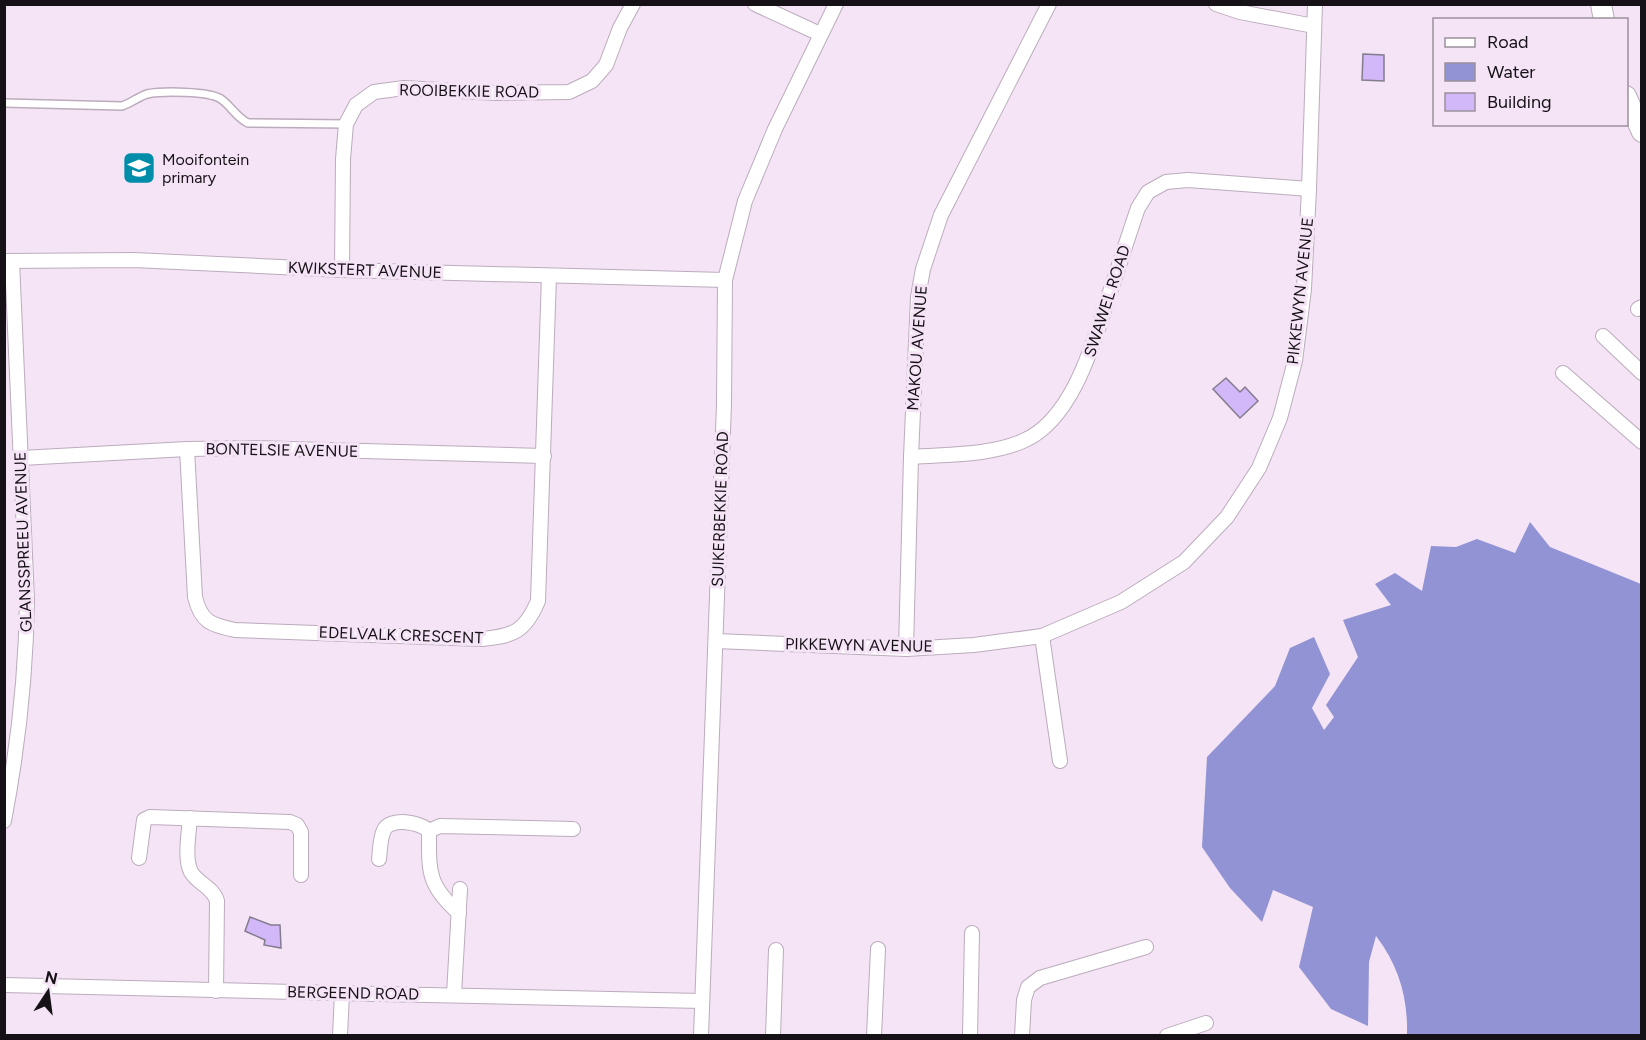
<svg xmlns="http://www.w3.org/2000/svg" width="1646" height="1040" viewBox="0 0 1646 1040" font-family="Figtree,sans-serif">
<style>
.water{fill:#9193d4}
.building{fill:#d2b7f9;stroke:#837c8e;stroke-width:1.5}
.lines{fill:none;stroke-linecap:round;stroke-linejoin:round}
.lane-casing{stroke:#bbacbc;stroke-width:10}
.street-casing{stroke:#bbacbc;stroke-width:16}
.secondary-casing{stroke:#bbacbc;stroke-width:22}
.lane{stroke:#fff;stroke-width:7}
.street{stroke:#fff;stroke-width:14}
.secondary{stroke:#fff;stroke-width:20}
.labels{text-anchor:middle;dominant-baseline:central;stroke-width:6;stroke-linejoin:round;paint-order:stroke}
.street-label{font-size:16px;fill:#161116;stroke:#f4e4f5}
.poi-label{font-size:16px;fill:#161116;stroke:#f4e4f5;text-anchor:start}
</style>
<rect width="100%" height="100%" fill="#f4e4f5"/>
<path class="water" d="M1530,522L1550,547L1641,584V1035H1407C1408,998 1399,966 1376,936L1369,962L1368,1026L1331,1009L1299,967L1313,907L1273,890L1262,922L1230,888L1202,847L1207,757L1275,686L1290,648L1314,637L1330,674L1312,708L1324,730L1334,717L1326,705L1358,657L1343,620L1391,605L1375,584L1395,573L1422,591L1431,546L1456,547L1477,539L1515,553Z"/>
<g class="building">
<path d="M1363,54L1384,55V81L1362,80Z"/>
<path d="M1226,378L1240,392L1245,387L1258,401L1240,418L1213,389Z"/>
<path d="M250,917L271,925H280L281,948L264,945L265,940L245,931Z"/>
</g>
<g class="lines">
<g class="lane-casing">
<path id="lane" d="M4,103L122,106C131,103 138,97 147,94C162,91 209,91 221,99C231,106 237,118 248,123L346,124"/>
</g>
<g class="street-casing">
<g id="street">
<path d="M755,4L820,34"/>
<path d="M1216,4L1240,12L1314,26"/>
<path d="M4,261L134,260L342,270L725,280"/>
<path d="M342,270L343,159L346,124L356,105L374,92L404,88L496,93L569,92L592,81L606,65L620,28L633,4"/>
<path d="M1638,309L1642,307"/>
<path d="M1603,336L1642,373"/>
<path d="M1563,373L1642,442"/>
<path d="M187,449L195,597C201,622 211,625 235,630L482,639C513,636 525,632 538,601L549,276"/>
<path d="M911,457C947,454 989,456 1023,441C1073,420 1094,341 1109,295C1119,266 1128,237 1138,208L1148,192L1166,182L1188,180L1309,189"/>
<path d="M21,458L187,449L253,448L544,456"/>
<path d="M1042,636L1060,761"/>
<path d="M716,641L906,649L974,645L1042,636L1121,602L1184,562L1227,517L1259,468L1280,418L1295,361L1304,289L1309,189L1315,4"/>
<path d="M906,649L911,457L918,297L923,269L941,215L1049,4"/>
<path d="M190,818C189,833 184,858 191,872C198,884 213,887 217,901L216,991"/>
<path d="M4,821C18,748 26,675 27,600L12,261"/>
<path d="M429,831L440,826L573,829"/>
<path d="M139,858L144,820L150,817L290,822L297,825L301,832V875"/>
<path d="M379,859C380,851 380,838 384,830C390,817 421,822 429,831C429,871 427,885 459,913"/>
<path d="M4,985C237,992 469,995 702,1001"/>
<path d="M454,994L460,889"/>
<path d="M340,1036L342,993"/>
<path d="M701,1036L724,404L725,280L745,201L775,129L836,4"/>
<path d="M773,1036L776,950"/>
<path d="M874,1036L878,949"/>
<path d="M970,1036L972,933"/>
<path d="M1022,1036L1024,1000L1028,987L1040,978L1146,947"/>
<path d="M1167,1036L1206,1023"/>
</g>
</g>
<g class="secondary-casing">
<g id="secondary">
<path d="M1601,4L1604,20"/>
<path d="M1626,96L1642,132"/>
</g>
</g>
<use href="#lane" class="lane"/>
<use href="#street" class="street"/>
<use href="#secondary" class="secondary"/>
</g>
<defs>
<g id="school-square" transform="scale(1.725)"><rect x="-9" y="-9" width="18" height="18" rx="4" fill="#008daa" stroke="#f4e4f5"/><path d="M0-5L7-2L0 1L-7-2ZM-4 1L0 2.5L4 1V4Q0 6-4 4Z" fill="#fff"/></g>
</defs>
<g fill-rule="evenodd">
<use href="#school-square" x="139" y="168"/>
</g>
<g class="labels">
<g class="street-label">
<text transform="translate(469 91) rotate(1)">ROOIBEKKIE ROAD</text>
<text transform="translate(365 270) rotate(2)">KWIKSTERT AVENUE</text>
<text transform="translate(1300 291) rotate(-84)">PIKKEWYN AVENUE</text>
<text transform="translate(1107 301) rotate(-72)">SWAWEL ROAD</text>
<text transform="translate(917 348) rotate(-86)">MAKOU AVENUE</text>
<text transform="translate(282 450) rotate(1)">BONTELSIE AVENUE</text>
<text transform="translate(720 509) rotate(-88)">SUIKERBEKKIE ROAD</text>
<text transform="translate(23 542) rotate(-92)">GLANSSPREEU AVENUE</text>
<text transform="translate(401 635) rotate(2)">EDELVALK CRESCENT</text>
<text transform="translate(859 645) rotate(1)">PIKKEWYN AVENUE</text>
<text transform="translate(353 993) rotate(1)">BERGEEND ROAD</text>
</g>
<g class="poi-label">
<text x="162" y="159">Mooifontein<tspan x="162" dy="18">primary</tspan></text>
</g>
</g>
<rect width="1646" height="1040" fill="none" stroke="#161116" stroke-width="12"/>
<rect x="1433" y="18" width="195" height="108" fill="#f4e4f5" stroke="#9b909c" stroke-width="1.5"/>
<rect x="1445" y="38" width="30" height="9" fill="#ffffff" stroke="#9b909c" stroke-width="1.5"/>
<text x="1487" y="48" font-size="18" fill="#161116">Road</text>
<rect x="1445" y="63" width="30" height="18" fill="#9193d4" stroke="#9b909c" stroke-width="1.5"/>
<text x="1487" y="78" font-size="18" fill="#161116">Water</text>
<rect x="1445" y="93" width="30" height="18" fill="#d2b7f9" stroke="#9b909c" stroke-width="1.5"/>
<text x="1487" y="108" font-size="18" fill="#161116">Building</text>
<g transform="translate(48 992) rotate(13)" stroke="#f4e4f5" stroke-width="4.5" paint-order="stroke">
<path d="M0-4.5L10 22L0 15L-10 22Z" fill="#161116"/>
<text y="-9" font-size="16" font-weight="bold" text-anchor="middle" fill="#161116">N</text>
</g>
</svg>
